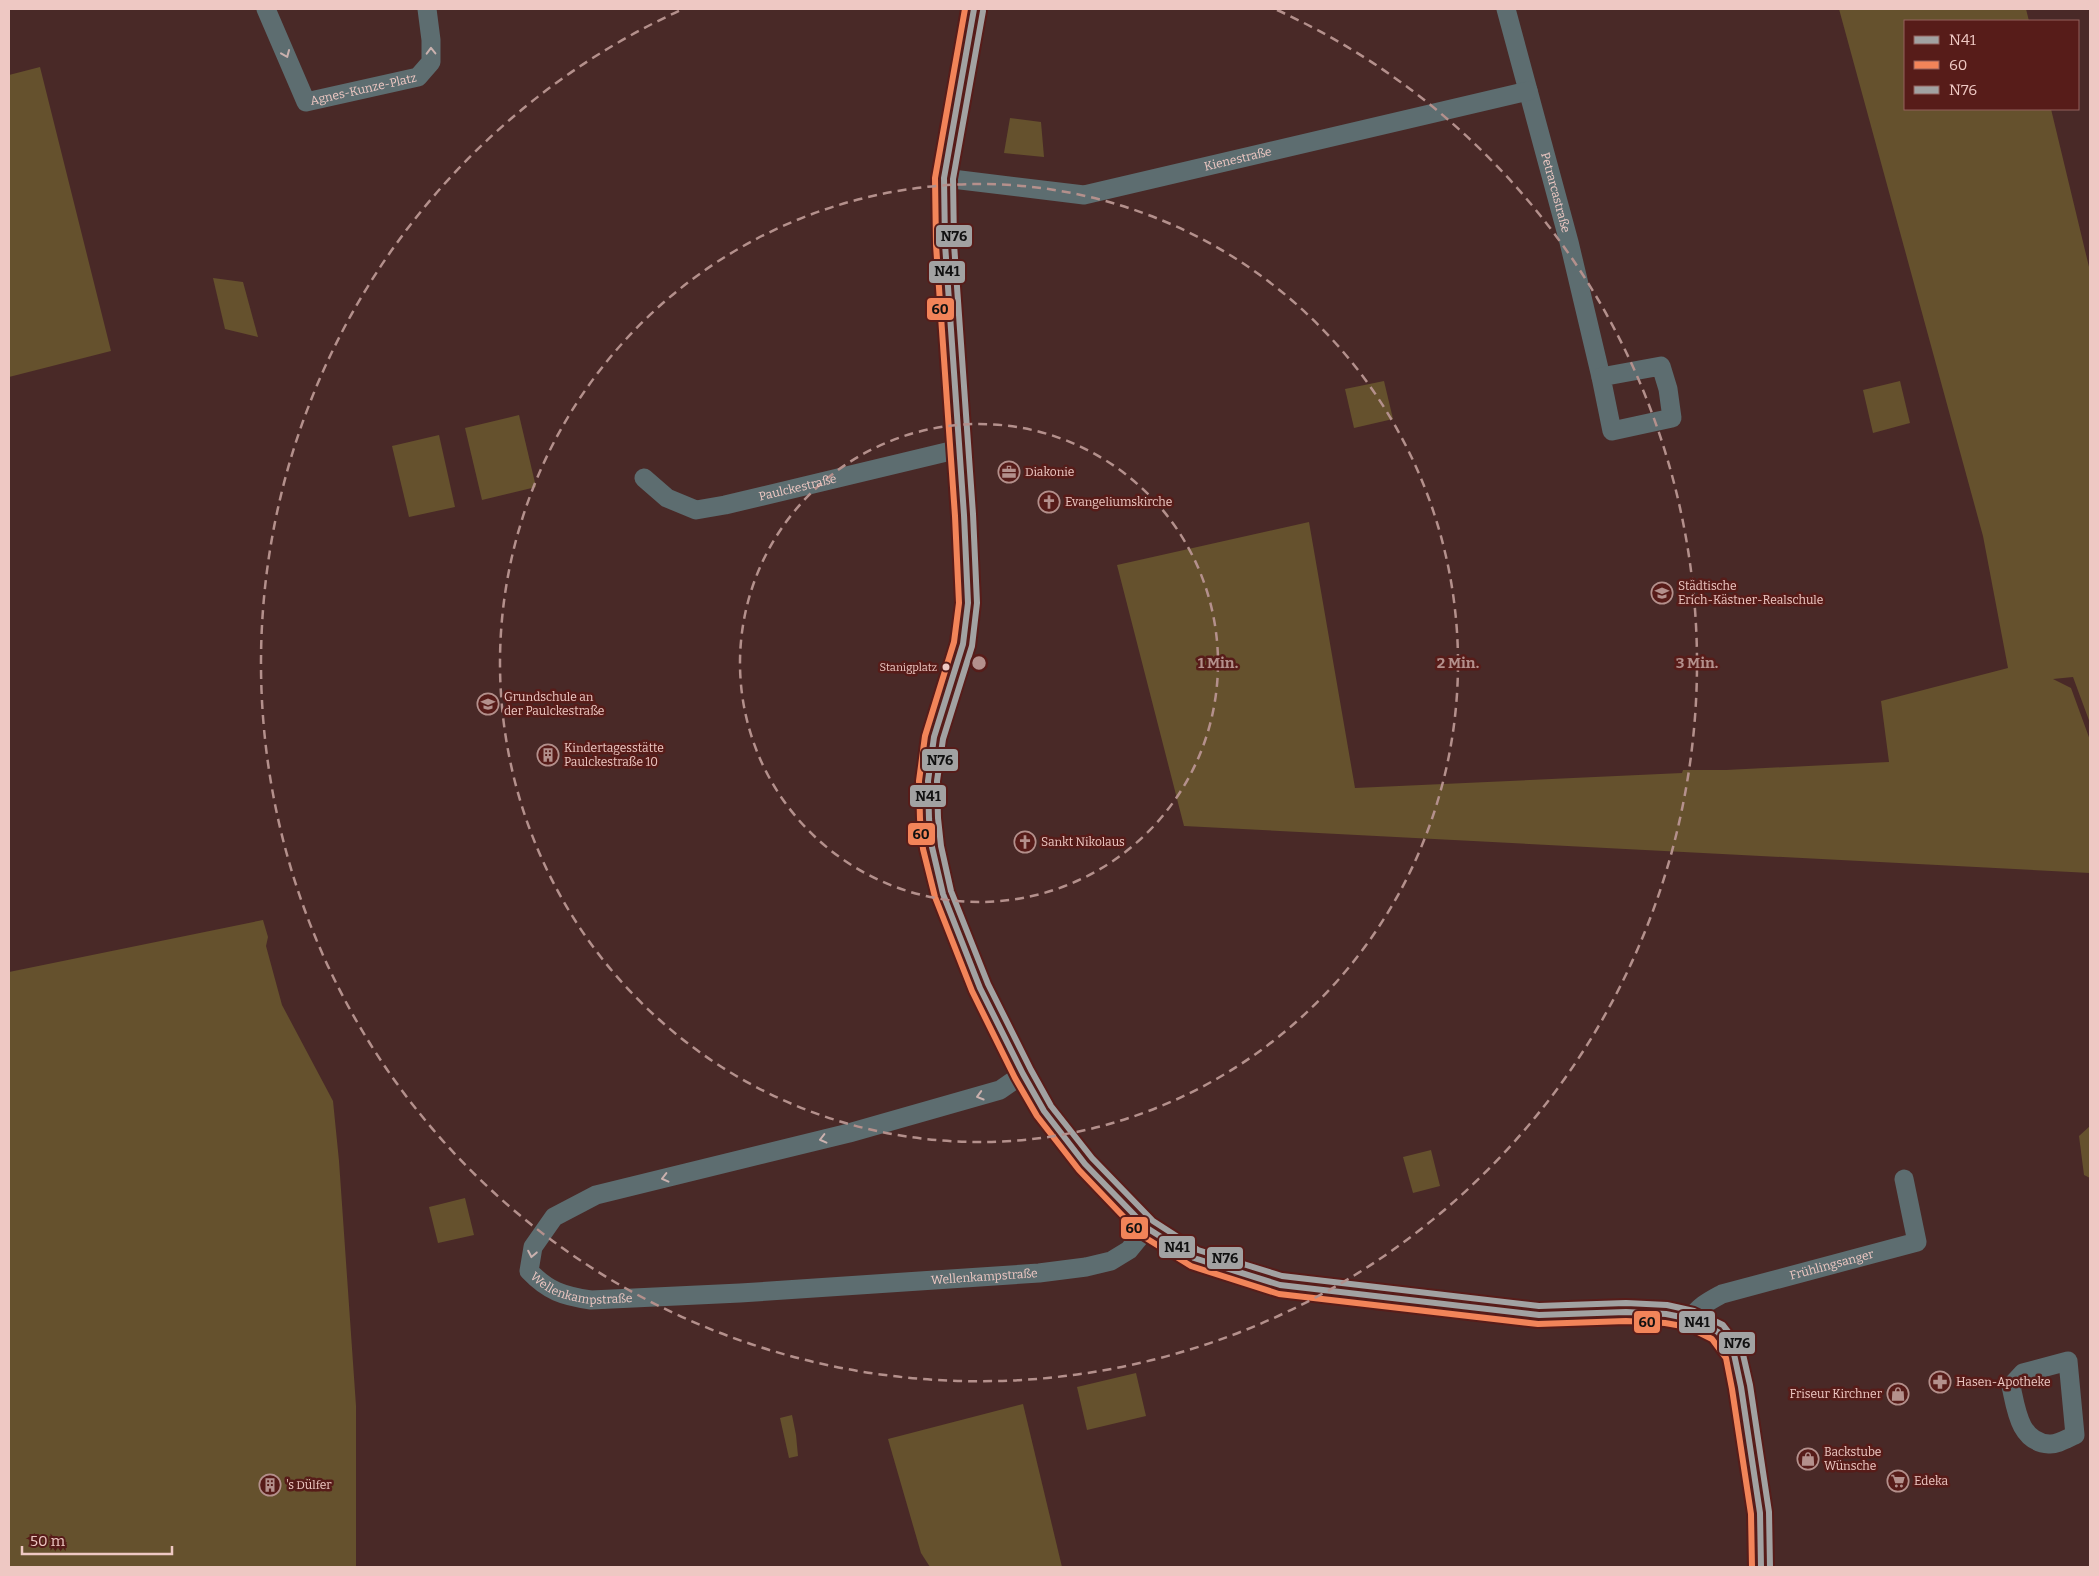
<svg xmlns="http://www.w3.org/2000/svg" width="2099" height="1576" viewBox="0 0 2099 1576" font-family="Bitter,serif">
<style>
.green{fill:#65512d}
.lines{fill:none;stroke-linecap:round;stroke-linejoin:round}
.street{stroke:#5d6d70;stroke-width:19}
.bus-1-casing{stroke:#571c19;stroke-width:10}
.bus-2-casing{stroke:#571c19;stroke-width:10}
.bus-3-casing{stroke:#571c19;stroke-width:10}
.bus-1{stroke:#a2a2a2;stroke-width:6}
.bus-2{stroke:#f28459;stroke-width:6}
.bus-3{stroke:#a2a2a2;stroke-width:6}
.oneway{stroke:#cab1ae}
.ring{fill:none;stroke:#b4908c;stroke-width:2.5;stroke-dasharray:9 6}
.bus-dot{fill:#eec8c3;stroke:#571c19;stroke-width:2}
.labels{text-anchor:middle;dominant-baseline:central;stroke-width:5;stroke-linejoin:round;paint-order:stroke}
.bus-label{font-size:11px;fill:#eec8c3;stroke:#571c19;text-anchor:end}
.street-label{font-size:12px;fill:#eec8c3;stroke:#571c19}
.poi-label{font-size:12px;fill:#eec8c3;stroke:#571c19;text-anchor:start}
.centre{fill:#b4908c;stroke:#571c19;stroke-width:2.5}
.ring-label{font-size:15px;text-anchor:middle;font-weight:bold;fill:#b4908c;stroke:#571c19;stroke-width:5;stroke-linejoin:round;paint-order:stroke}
.line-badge{stroke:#571c19;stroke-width:2}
.pale-badge-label{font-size:14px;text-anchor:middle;font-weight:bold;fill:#111}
</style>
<rect width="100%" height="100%" fill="#492927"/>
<g class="green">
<path d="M1839,9H2026L2029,21H1905V109H2051L2090,271V723L2073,677L2053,679L2071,688L2090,740V873L1184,826L1117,565L1309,522L1355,788L1682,773L1683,770H1726L1889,762L1881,701L2008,668L1983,536Z"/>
<path d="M40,67L111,351L9,377V75Z"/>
<path d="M1010,118L1041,122L1044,157L1004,153Z"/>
<path d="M213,278L243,282L258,337L225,329Z"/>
<path d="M1384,381L1393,419L1354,428L1345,389Z"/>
<path d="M1900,381L1910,423L1873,433L1863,390Z"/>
<path d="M519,415L536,487L482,500L465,428Z"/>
<path d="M439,435L455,507L409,517L392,446Z"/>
<path d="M263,920L268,937L266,946L282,1005L333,1101L339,1161L356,1406V1567H9V972Z"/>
<path d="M2090,1126V1178L2084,1175L2079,1136Z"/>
<path d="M1431,1150L1440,1186L1413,1193L1403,1157Z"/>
<path d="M465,1198L474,1235L438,1243L429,1207Z"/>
<path d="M1136,1373L1146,1416L1087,1430L1077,1387Z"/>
<path d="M1023,1404L1062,1567H930L921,1553L888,1439Z"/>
<path d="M792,1415L796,1435L798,1456L789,1458L780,1418Z"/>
</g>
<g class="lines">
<g class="street">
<path id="s1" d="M266,9L306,102L418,77L431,62V40L427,9"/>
<path d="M974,9L944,178L945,244L964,515L968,603L963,644L941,710L934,737L928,781L929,819L932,847L943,894L980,988L1023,1074L1044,1111L1085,1164L1147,1228L1194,1258L1280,1285L1408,1301L1539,1315L1626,1312L1666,1314L1691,1319L1718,1332L1734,1354L1741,1387L1760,1513L1761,1567"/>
<path id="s2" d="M1506,9L1569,242L1601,377"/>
<path id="s3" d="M944,178L1084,195L1528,91"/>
<path d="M1661,366L1668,389L1672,418L1612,431L1601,377Z"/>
<path id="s4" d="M644,478L667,498L696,510L725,505L959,449"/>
<path id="s5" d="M1023,1074L1000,1090L849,1133L596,1195L554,1217L533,1247L529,1271C548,1291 563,1296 591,1300L740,1293L1039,1273L1086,1267L1111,1261L1129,1250L1147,1228"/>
<path id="s6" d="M1691,1319C1697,1307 1711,1300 1722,1294L1917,1242L1904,1179"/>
<path d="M2068,1361L2075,1435C2068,1438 2056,1445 2049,1444C2019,1442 2016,1408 2011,1386L2023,1373Z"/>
</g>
<g class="bus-1-casing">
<path id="bus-1" d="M974,9L944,178L945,244L964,515L968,603L963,644L934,737L928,781L929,819L932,847L943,894L980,988L1023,1074L1044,1111L1085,1164L1147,1228L1194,1258L1280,1285L1539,1315L1626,1312L1666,1314L1691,1319L1718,1332L1734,1354L1741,1387L1760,1513L1761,1567"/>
</g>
<g class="bus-2-casing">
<path id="bus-2" d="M965,9L935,178L936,245L955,516L959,603L954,642L925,736L919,781L920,819L923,849L935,897L972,991L1015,1078L1037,1116L1079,1170L1141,1235L1191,1266L1279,1294L1538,1324L1626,1321L1665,1323L1688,1327L1712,1339L1726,1358L1732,1389L1751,1514L1752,1567"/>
</g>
<g class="bus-3-casing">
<path id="bus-3" d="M983,11L953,179L954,244L973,514L977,603L972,646L943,739L937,781L938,818L941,846L951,891L988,984L1031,1070L1051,1106L1092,1158L1153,1221L1198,1250L1282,1276L1539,1306L1626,1303L1667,1305L1694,1311L1723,1325L1742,1350L1750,1385L1769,1512L1770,1567"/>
</g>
<use href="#bus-1" class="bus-1"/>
<use href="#bus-2" class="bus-2"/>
<use href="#bus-3" class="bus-3"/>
</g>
<defs><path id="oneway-chevron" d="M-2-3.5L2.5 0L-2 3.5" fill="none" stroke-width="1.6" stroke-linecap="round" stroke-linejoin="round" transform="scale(1.25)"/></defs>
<g class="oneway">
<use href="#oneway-chevron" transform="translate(431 51) rotate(-91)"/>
<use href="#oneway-chevron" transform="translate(286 54) rotate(67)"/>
<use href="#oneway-chevron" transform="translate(980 1096) rotate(164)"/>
<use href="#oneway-chevron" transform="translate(823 1139) rotate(166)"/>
<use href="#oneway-chevron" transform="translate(665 1178) rotate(166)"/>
<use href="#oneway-chevron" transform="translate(532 1254) rotate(101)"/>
</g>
<g class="ring">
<circle cx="979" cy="663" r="239"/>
<circle cx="979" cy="663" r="479"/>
<path d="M1277 10A718 718 0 1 1 681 10"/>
</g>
<defs>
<g id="office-ring" transform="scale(1.125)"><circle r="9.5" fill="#571c19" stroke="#b4908c" stroke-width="1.5"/><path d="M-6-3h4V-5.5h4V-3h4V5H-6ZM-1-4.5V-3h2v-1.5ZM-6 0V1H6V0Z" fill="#b4908c"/></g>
<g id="church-ring" transform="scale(1.125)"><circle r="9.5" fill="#571c19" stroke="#b4908c" stroke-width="1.5"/><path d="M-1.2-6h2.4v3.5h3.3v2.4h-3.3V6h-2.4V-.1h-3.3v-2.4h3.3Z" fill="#b4908c"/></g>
<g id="school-ring" transform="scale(1.125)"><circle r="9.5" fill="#571c19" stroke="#b4908c" stroke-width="1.5"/><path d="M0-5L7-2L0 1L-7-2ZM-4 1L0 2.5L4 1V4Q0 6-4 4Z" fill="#b4908c"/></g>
<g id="building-ring" transform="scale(1.125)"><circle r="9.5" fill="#571c19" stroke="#b4908c" stroke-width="1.5"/><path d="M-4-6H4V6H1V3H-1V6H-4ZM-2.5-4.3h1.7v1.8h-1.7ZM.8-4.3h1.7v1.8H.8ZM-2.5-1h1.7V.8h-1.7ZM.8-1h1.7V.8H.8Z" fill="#b4908c"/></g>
<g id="pharmacy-ring" transform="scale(1.125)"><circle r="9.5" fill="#571c19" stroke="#b4908c" stroke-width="1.5"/><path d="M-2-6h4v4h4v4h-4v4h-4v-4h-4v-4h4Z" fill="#b4908c"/></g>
<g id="shop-ring" transform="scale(1.125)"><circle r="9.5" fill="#571c19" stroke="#b4908c" stroke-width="1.5"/><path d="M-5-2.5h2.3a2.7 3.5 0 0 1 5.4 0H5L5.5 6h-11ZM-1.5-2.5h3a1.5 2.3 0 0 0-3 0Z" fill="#b4908c"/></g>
<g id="supermarket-ring" transform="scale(1.125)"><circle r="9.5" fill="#571c19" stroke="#b4908c" stroke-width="1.5"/><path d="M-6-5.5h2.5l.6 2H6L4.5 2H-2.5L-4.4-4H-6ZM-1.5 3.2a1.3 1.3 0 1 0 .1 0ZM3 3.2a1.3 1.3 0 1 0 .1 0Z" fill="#b4908c"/></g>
</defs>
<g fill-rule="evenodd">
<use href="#office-ring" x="1009" y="472"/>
<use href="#church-ring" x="1049" y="502"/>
<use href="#school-ring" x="1662" y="593"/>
<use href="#school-ring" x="488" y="704"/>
<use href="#building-ring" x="548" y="755"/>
<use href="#church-ring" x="1025" y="842"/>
<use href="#pharmacy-ring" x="1940" y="1382"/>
<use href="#shop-ring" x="1898" y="1394"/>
<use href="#shop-ring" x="1808" y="1459"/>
<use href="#supermarket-ring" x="1898" y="1481"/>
<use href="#building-ring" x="270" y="1485"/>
</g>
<circle class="bus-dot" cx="946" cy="667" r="4.5"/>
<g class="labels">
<g class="bus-label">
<text x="937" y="667">Stanigplatz</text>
</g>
<g class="street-label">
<text stroke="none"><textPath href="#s1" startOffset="160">Agnes-Kunze-Platz</textPath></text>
<text stroke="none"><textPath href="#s3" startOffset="299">Kienestraße</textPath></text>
<text stroke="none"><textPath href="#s2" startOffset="190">Petrarcastraße</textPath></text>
<text stroke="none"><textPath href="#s4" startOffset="166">Paulckestraße</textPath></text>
<text stroke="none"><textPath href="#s6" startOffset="154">Frühlingsanger</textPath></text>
<text stroke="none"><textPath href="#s5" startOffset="1018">Wellenkampstraße</textPath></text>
<text stroke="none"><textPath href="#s5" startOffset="612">Wellenkampstraße</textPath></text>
</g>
<g class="poi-label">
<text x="1025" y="472">Diakonie</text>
<text x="1065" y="502">Evangeliumskirche</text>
<text x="1678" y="586">Städtische<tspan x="1678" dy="14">Erich-Kästner-Realschule</tspan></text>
<text x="504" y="697">Grundschule an<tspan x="504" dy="14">der Paulckestraße</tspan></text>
<text x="564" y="748">Kindertagesstätte<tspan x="564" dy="14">Paulckestraße 10</tspan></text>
<text x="1041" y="842">Sankt Nikolaus</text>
<text x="1956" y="1382">Hasen-Apotheke</text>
<text x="1882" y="1394" text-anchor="end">Friseur Kirchner</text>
<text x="1824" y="1452">Backstube<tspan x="1824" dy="14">Wünsche</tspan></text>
<text x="1914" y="1481">Edeka</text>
<text x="286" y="1485">'s Dülfer</text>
</g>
</g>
<circle cx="979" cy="663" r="8" class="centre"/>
<g class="ring-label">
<text x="1218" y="668">1 Min.</text>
<text x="1458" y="668">2 Min.</text>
<text x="1697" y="668">3 Min.</text>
</g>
<g class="line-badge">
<rect x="935" y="224" width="38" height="24" rx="5" fill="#a2a2a2"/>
<rect x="928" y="260" width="38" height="24" rx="5" fill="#a2a2a2"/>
<rect x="926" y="297" width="29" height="24" rx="5" fill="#f28459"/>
<rect x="921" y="748" width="38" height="24" rx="5" fill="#a2a2a2"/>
<rect x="909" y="784" width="38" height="24" rx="5" fill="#a2a2a2"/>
<rect x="907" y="822" width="29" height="24" rx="5" fill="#f28459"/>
<rect x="1120" y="1216" width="29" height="24" rx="5" fill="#f28459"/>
<rect x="1158" y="1235" width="38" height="24" rx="5" fill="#a2a2a2"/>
<rect x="1206" y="1246" width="38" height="24" rx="5" fill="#a2a2a2"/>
<rect x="1678" y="1310" width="38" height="24" rx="5" fill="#a2a2a2"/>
<rect x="1633" y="1310" width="28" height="24" rx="5" fill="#f28459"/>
<rect x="1718" y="1331" width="38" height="24" rx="5" fill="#a2a2a2"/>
</g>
<g class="pale-badge-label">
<text x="954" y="241">N76</text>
<text x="947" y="276">N41</text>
<text x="940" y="314">60</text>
<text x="940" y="765">N76</text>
<text x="928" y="801">N41</text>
<text x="921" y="839">60</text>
<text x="1134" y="1233">60</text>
<text x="1177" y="1252">N41</text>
<text x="1225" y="1263">N76</text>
<text x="1697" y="1327">N41</text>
<text x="1647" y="1327">60</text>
<text x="1737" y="1348">N76</text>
</g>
<rect width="2099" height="1576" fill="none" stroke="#eec8c3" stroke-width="20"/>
<rect x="1904" y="20" width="175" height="90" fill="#571c19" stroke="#93615d"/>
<rect x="1914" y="36" width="25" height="8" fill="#a2a2a2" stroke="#93615d"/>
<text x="1949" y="45" font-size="15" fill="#eec8c3">N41</text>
<rect x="1914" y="61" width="25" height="8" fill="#f28459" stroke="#93615d"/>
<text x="1949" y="70" font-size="15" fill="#eec8c3">60</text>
<rect x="1914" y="86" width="25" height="8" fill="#a2a2a2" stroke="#93615d"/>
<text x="1949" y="95" font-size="15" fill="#eec8c3">N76</text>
<path d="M22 1546v8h150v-8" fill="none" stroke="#eec8c3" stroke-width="2.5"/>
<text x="30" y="1546" font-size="15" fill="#eec8c3" stroke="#571c19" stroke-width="4" paint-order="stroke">50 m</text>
</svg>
